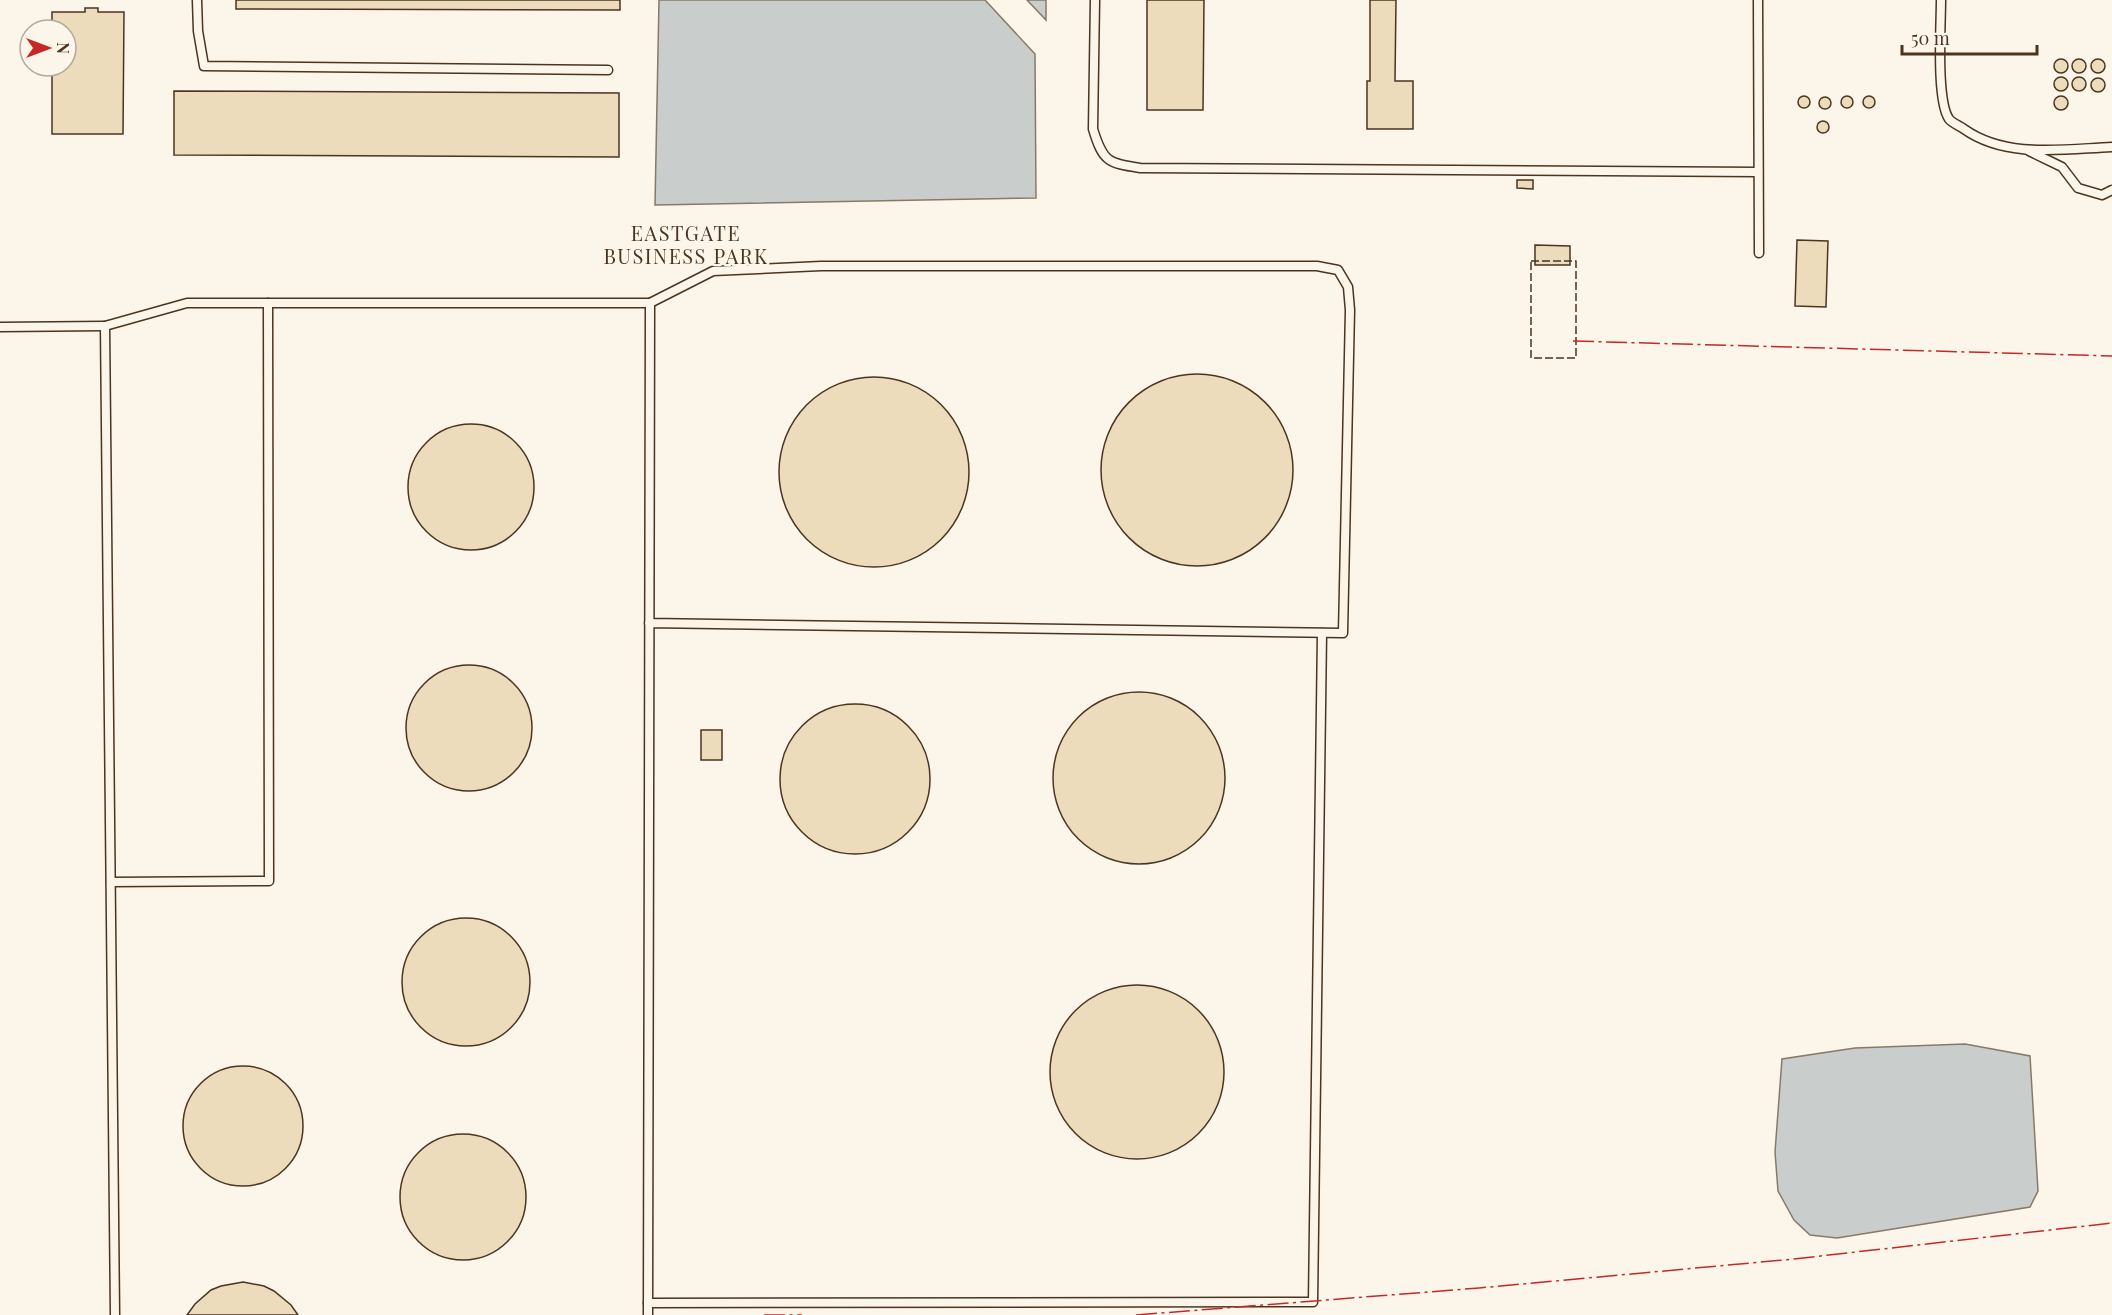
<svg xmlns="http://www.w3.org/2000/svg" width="2112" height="1315" viewBox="0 0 2112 1315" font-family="'Playfair Display',serif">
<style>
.water{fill:#c9cecd;stroke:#887966;stroke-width:1.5}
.building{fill:#ecdcbc;stroke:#4a3520;stroke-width:1.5}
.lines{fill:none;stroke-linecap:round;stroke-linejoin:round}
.service-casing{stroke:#4a3520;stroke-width:11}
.service{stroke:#fbf6e9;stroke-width:8}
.fence{stroke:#4a3520;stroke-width:1.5;stroke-dasharray:8 3;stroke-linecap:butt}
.power{stroke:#c62828;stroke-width:1.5;stroke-dasharray:21 4.5 3 4.5;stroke-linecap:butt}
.labels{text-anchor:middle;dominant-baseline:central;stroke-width:4.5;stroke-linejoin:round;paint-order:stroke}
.neighbourhood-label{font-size:20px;letter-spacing:1.5px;fill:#4a3520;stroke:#fbf6e9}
</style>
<rect width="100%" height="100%" fill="#fbf6e9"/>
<g class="water">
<path d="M659,0H985L1035,54L1036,198L655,205Z"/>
<path d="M1027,0H1046V20Z"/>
<path d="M1965,1044L2030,1056L2038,1191L2030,1207L1837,1238L1810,1235L1794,1220L1778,1191L1775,1152L1782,1059L1855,1048Z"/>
</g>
<g class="building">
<path d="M236,0H620V10L236,9Z"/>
<path d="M1147,0H1204L1203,110H1147Z"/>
<path d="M1370,0H1396L1395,81H1413V129H1367V81H1370Z"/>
<path d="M85,8H98V12H124L123,134H52V66H66V30H52V12H85Z"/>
<circle cx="2061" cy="66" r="7"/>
<circle cx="2098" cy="66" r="7"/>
<circle cx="2079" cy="66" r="7"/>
<circle cx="2061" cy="84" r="7"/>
<circle cx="2079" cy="84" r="7"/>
<circle cx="2098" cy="85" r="7"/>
<path d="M174,91L619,93V157L174,155Z"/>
<circle cx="1847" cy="102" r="6"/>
<circle cx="1869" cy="102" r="6"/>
<circle cx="1804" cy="102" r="6"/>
<circle cx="2061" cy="103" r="7"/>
<circle cx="1825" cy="103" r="6"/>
<circle cx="1823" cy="127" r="6"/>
<path d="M1517,180H1533V189L1517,188Z"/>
<path d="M1797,240L1828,241L1826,307L1795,306Z"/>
<path d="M1535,245L1570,246V265H1535Z"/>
<circle cx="1197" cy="470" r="96"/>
<circle cx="874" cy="472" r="95"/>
<circle cx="471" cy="487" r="63"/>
<circle cx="469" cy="728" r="63"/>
<circle cx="1139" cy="778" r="86"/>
<circle cx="855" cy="779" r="75"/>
<rect x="701" y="730" width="21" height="30"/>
<circle cx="466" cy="982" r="64"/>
<circle cx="1137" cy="1072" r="87"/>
<circle cx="243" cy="1126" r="60"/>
<circle cx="463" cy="1197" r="63"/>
<path d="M243,1282L264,1286L274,1291L291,1305L298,1315H187L195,1304L211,1290L221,1286Z"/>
</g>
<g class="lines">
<g class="service-casing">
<g id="service">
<path d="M197,0L198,31L204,66L608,70"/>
<path d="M1095,0L1093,129C1103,162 1108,163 1140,168L1758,172"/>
<path d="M1758,0L1759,253"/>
<path d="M1941,0C1941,25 1936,100 1949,119C1952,123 1960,126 1964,129C2006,159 2064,149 2112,147"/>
<path d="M2029,151L2062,167L2078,188L2102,195L2112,190"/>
<path d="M0,327L105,326"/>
<path d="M111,882L269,881L268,303"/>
<path d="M648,1303L1313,1302L1322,633"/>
<path d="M115,1315L105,326L187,303H650"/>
<path d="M648,1315L650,303L713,271L821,266H1317L1338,270L1348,287L1350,310L1343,633L649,623"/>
</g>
</g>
<use href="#service" class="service"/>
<rect class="fence" x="1531" y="261" width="45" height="97"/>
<g class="power">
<path d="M1573,341L2112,356"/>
<path d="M764,1315H802"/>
<path d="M1136,1315L1479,1288L1794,1259L2112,1223"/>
</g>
</g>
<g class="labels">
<g class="neighbourhood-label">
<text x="686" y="232">EASTGATE<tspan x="686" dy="23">BUSINESS PARK</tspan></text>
</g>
</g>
<g transform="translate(48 48) rotate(90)"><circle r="28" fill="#fbf6e9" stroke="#b4a999" stroke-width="1.5"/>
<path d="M0-4.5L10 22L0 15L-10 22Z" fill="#c62828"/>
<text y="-9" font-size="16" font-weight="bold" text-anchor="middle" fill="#4a3520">N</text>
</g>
<path d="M1902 45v9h135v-9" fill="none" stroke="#4a3520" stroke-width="3"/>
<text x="1911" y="45" font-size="18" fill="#4a3520" stroke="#fbf6e9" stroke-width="4.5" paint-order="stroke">50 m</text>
</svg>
